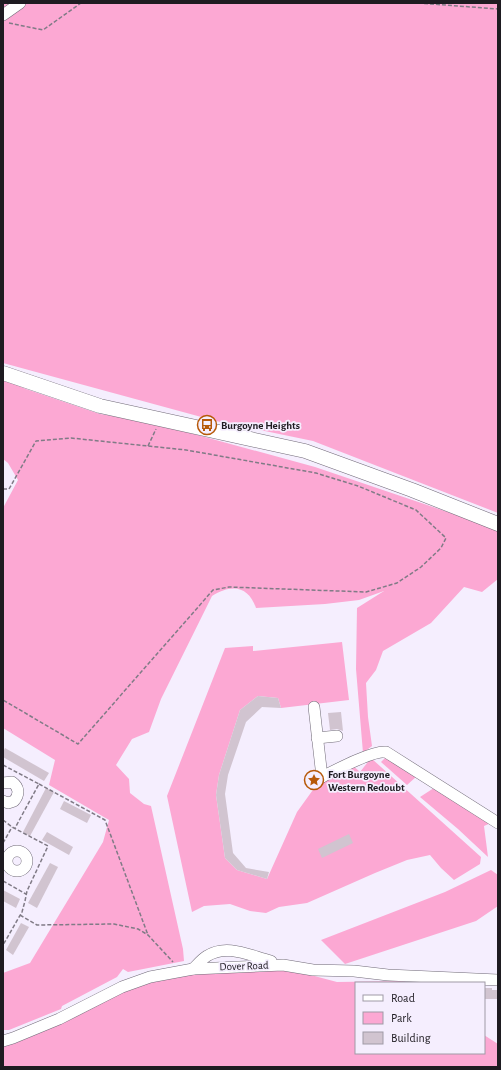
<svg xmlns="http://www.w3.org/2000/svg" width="501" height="1070" viewBox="0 0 501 1070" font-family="'Alegreya Sans',sans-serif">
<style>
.green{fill:#fca8d3}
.building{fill:#d1c4d0}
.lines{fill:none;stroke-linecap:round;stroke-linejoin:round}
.minor-casing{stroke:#716b78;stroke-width:12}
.major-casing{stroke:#716b78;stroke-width:15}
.path{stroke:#807b86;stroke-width:1.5;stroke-dasharray:4 2;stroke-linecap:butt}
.minor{stroke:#fff;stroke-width:11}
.major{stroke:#fff;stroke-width:14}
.labels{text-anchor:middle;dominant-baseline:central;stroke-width:3.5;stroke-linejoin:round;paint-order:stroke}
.poi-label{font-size:11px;font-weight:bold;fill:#1e1b21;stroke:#f5eefe;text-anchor:start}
.street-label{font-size:11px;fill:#1e1b21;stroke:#f5eefe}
</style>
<rect width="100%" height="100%" fill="#f5eefe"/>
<g class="green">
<path d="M3,3L498,4V513L313,441L216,421L3,363Z"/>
<path d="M3,379L26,389L100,414L150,422L315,467L498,529V579L482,592L464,587L431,623L383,651L376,670L366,683L368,717L372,746L363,753L356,669L357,608L384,591L359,600L325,604L256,608C248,585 231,584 212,596L161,699L149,732L132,739L116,765L129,779L130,793L144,804L151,806L183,949L184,961L128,972L123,969L117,977L62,1006L61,1009L9,1030H3V973L30,963L103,842L109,820L49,785L55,760L3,728V508L18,480L8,463L3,459Z"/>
<path d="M342,642L349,700L281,708L278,698L258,696L240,710L219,775L216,795L225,858L237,870L267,879L297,812L315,787L314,781L351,764L360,772L371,758L481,857L480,864L454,880L441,868L430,855L407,860L375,873L307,903L279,907L266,913L250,911L230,904L204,906L192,912L167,796L225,648L253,646V651Z"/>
<path d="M387,756L417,776L407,785L381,762Z"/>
<path d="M437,786L493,822L484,826L488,857L458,829L420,797Z"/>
<path d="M491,870L498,875V906L476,921L345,964L321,940L445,892Z"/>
<path d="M273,965L337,982L405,981L407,983H356V1053H484V1035L498,1044V1067H3V1041L131,981Z"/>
</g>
<g class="building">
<path d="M258,696L278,698L281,708L262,707L246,722L228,775L225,794L233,853L246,868L269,872L267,879L237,870L225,858L216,795L219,775L240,710Z"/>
<path d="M341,712L343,731L337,729L330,730L328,713Z"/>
<path d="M5,748L49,773L44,781L3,757V752Z"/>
<path d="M46,788L54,792L30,836L23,832Z"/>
<path d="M64,801L91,815L87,823L60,809Z"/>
<path d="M47,832L73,847L69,855L42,840Z"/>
<path d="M349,834L353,843L322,858L318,849Z"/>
<path d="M50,863L58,867L37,908L28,903Z"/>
<path d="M3,890L20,899L16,908L3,901Z"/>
<path d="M21,923L29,927L13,955L6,950Z"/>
<path d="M485,988H492V990H498V999H485Z"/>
</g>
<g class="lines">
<g class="minor-casing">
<g id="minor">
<path d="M3,15L20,3"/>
<path d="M314,707L322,777"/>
<path d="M317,738L337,736"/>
<path d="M314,781C330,773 372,750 386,752L498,823"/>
<path d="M3,783L12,782C19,787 20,794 14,801L8,803L3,801"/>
<circle cx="17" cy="861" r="10"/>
<path d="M193,969C197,965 202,959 207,956C227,943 250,956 271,961"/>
<path d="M3,1041L13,1038L59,1019L122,987L150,977L193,969L283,965L313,970L354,971L388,975L498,980"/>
</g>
</g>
<g class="major-casing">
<path id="major" d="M3,373L100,406L305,451L412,490L498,524"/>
</g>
<g class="path">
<path d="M418,3L498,9"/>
<path d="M9,23L43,30L81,3"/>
<path d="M148,446L156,429"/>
<path d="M3,489H9L36,441L71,438L186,450L316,473L358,486L416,510L446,538L441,548L421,567L397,583L366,592L229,587L213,590L78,744L3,700"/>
<path d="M3,765L39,784L15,828"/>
<path d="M39,784L105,820L148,935"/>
<path d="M3,820L12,827L48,846L27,891L25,901L22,912L3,945"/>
<path d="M3,843L12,827"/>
<path d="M3,881L26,894"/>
<path d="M20,915L37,925L114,924L138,929L148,935L173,962"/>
</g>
<use href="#minor" class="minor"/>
<use href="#major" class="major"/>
</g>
<defs>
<g id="bus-ring" transform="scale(1)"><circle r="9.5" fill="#f5eefe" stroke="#b75909" stroke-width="1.5"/><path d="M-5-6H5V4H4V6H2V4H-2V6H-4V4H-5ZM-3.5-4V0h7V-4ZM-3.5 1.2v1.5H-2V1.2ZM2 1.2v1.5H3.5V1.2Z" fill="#b75909"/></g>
<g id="sight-ring" transform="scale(1)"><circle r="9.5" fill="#f5eefe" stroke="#b75909" stroke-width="1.5"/><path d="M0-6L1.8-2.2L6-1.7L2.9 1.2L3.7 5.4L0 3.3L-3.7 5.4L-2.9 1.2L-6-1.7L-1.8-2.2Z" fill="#b75909"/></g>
</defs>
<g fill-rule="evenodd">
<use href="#bus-ring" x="207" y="425"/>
<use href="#sight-ring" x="314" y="780"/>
</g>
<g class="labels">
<g class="poi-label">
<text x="221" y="425">Burgoyne Heights</text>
<text x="328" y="774">Fort Burgoyne<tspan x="328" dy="13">Western Redoubt</tspan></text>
</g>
<g class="street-label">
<text transform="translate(244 966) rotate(-2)">Dover Road</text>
</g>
</g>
<rect width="501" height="1070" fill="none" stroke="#1e1b21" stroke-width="8"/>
<rect x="355" y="982" width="130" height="72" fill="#f5eefe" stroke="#9f9aa6"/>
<rect x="363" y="995" width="20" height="6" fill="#ffffff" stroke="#9f9aa6"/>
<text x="391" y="1002" font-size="12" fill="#1e1b21">Road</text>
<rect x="363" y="1012" width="20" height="12" fill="#fca8d3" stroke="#9f9aa6"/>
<text x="391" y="1022" font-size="12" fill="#1e1b21">Park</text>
<rect x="363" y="1032" width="20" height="12" fill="#d1c4d0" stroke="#9f9aa6"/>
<text x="391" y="1042" font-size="12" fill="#1e1b21">Building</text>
</svg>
